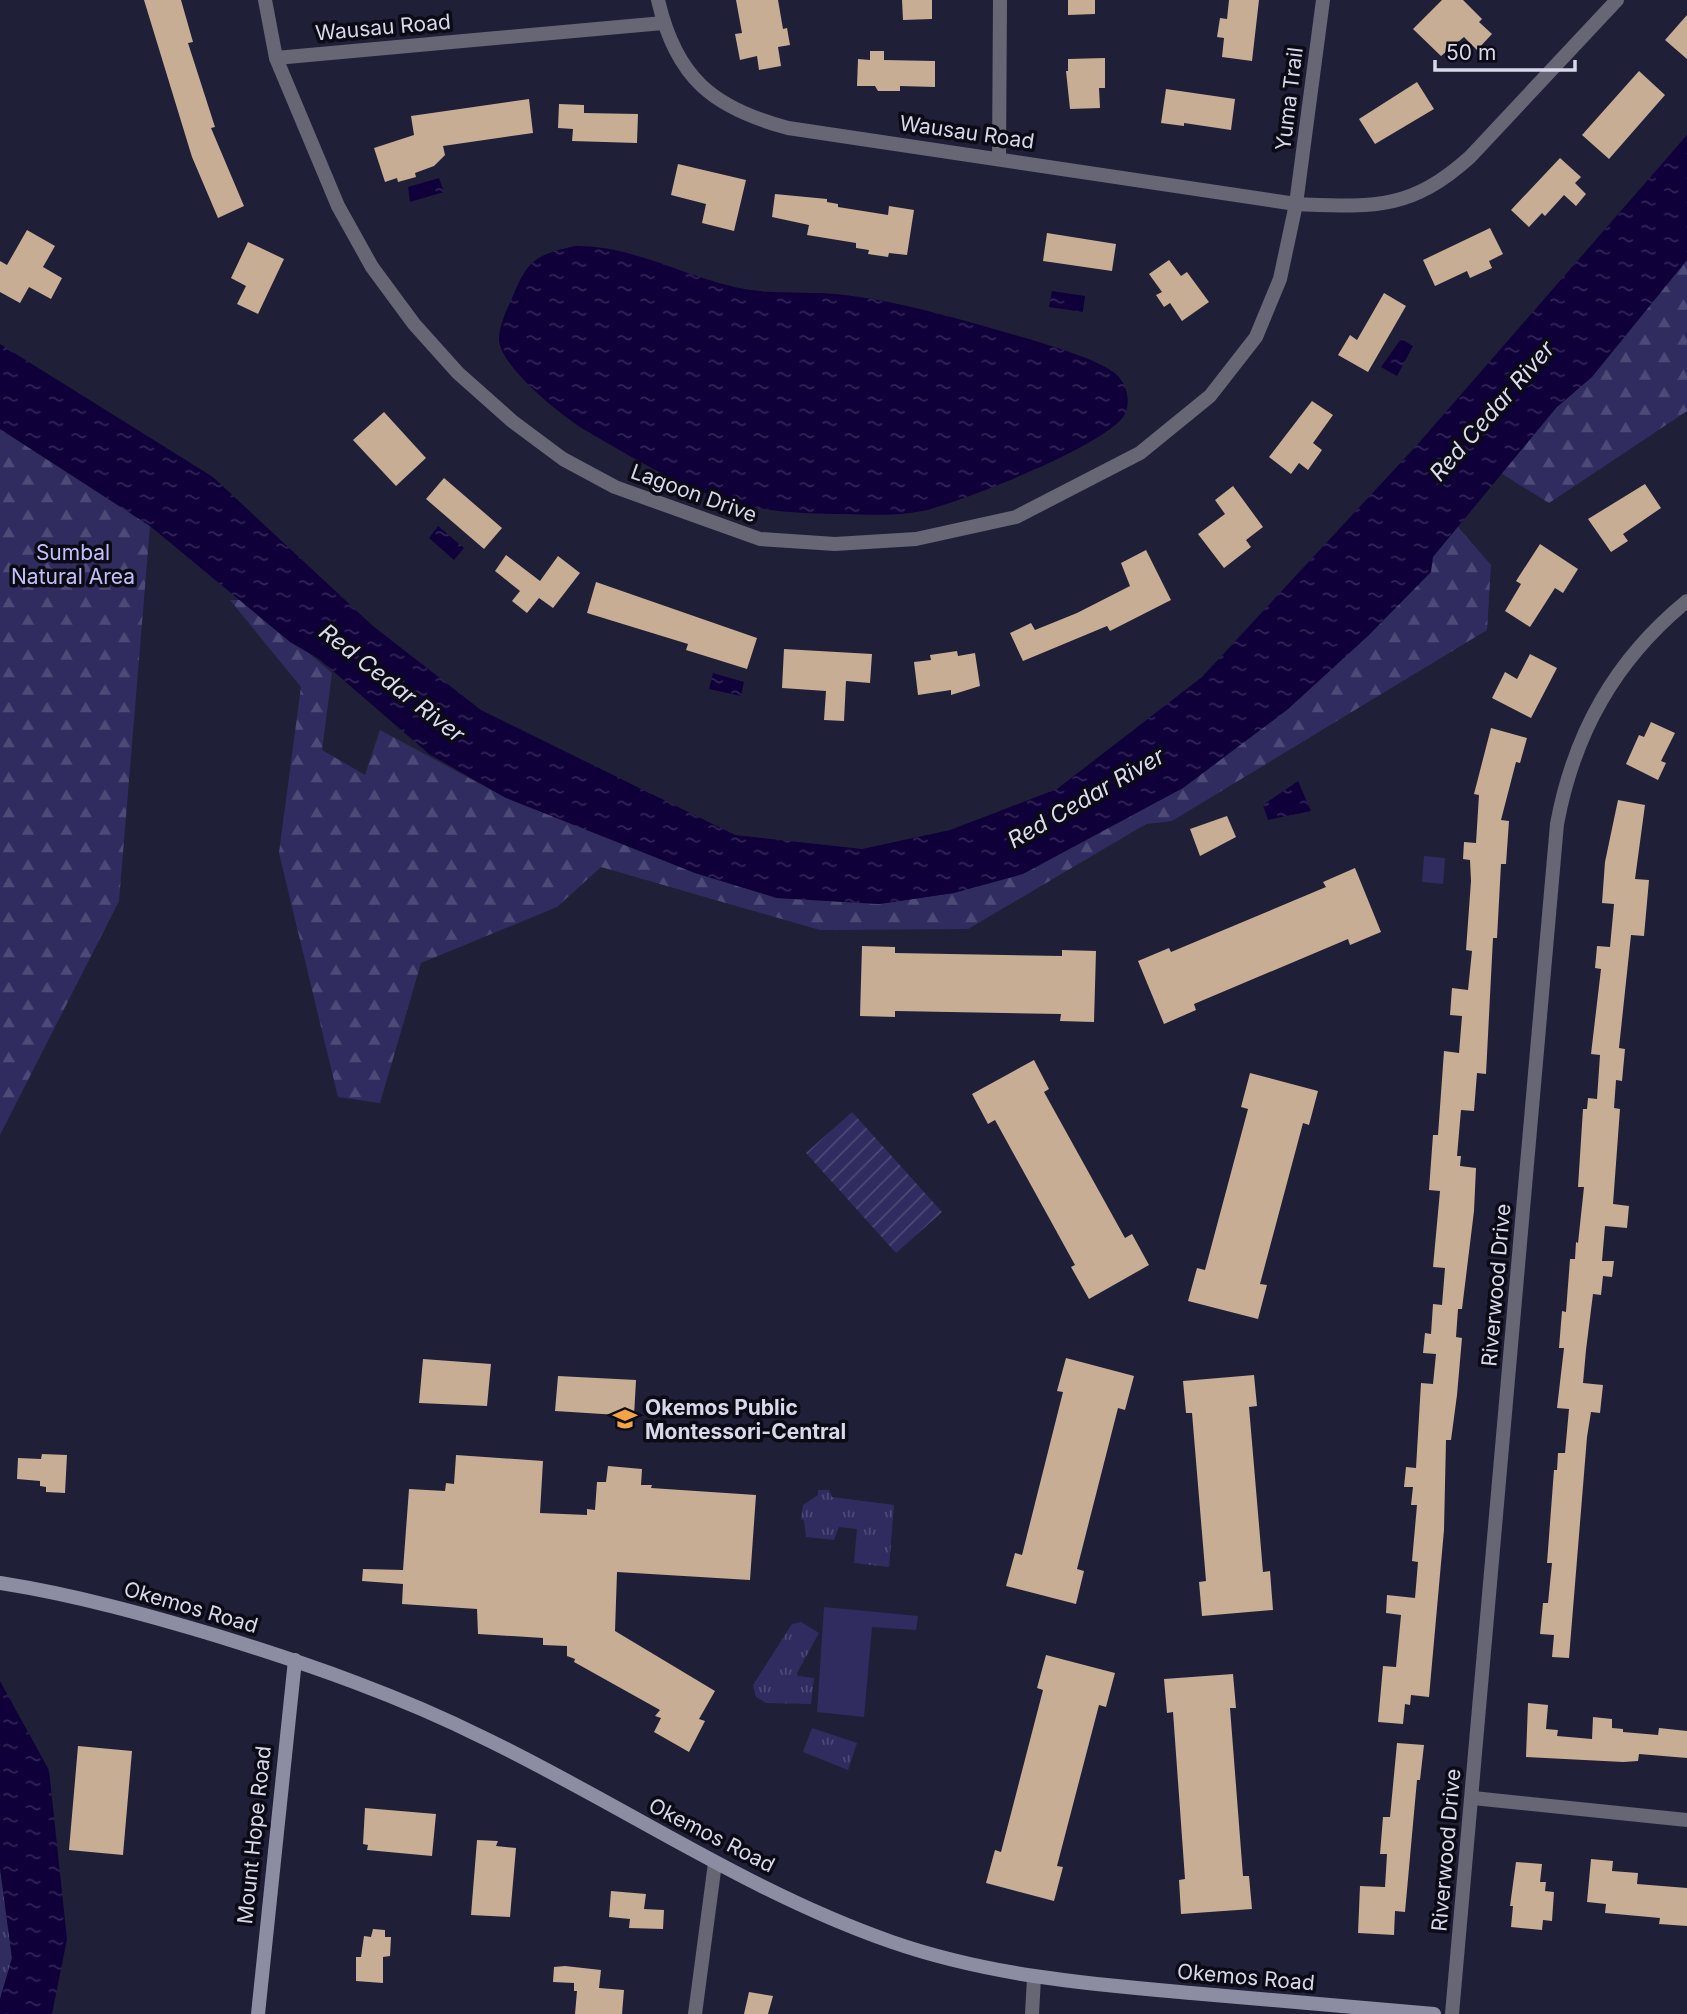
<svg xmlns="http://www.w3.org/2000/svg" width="1687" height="2014" viewBox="0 0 1687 2014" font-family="Inter,sans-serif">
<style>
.forest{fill:url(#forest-firs)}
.park{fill:url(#park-tufts)}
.garden{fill:url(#garden-furrows)}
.pitch{fill:#312c60}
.water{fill:url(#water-ripples)}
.building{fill:#c7ad93}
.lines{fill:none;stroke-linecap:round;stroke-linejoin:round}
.street{stroke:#666674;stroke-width:14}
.secondary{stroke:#8c8da2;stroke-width:14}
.labels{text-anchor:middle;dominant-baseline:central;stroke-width:7;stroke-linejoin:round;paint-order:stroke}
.street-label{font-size:21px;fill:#d8d8ea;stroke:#0b0a15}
.park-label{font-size:21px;fill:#c1c0f9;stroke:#0b0a15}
.poi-label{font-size:21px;font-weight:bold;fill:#d8d8ea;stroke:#0b0a15;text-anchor:start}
.water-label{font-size:23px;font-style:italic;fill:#dbdbee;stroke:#0b0a15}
</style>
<defs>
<pattern id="forest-firs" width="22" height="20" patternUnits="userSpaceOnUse" patternTransform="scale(1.75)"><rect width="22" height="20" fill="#312c60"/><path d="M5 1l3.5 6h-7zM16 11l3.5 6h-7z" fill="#4e4a77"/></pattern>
<pattern id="park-tufts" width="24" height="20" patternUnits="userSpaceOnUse" patternTransform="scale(1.75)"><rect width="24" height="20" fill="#312c60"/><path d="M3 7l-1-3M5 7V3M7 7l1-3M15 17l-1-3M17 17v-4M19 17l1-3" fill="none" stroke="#4e4a77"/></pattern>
<pattern id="garden-furrows" width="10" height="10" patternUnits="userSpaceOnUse" patternTransform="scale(1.75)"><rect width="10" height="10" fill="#312c60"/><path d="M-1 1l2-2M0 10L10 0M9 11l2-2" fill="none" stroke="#4e4a77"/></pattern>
<pattern id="water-ripples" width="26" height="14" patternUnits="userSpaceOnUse" patternTransform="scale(1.75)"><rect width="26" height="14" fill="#100039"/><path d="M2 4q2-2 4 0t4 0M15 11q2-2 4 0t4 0" fill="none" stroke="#322456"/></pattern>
</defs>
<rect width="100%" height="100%" fill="#201f38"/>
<g class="forest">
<path d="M1687,258V411L1549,503L1499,472Z"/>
<path d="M0,429L150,526L119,901L0,1135Z"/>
<path d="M1453,521L1491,565L1487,630L1172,821L1146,824L968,929L820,930L601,867L557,907L421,963L380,1103L338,1097L279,853L301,687L230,600H247L332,673L322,750L365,775L380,730L506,798L695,873L777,898L879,904L954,893Z"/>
</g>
<g class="park">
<path d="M818,1490H829L832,1497L894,1505L889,1567L854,1563L857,1529L839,1527L834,1540L806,1537L804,1520L801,1519L803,1505L818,1495Z"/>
<path d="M801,1622L819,1633L797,1673L798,1676L814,1678L811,1704L766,1703L756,1697L753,1685L792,1624Z"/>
<path d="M812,1728L857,1743L848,1770L803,1752Z"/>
<path d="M0,1868L12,1958L0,1999Z"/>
</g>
<path class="garden" d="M852,1112L942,1212L896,1253L806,1153Z"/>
<g class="pitch">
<path d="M1424,856L1445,858L1443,884L1422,882Z"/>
<path d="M824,1607L918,1616L916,1630L872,1627L864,1717L817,1712Z"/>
</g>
<g class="water">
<path d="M1687,135V260L1592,377L1556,408L1433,557L1431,572L1368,636L1287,710L1183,788L1023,874L954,893L879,904L777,898L695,873L506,798L429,754L319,659L290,642L150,526L0,429V344L213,477L373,626L481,710L735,835L862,849L950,830L1057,789L1202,677L1417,445Z"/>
<path d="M439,178L444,192L410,202L408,187Z"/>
<path d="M575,246C637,245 690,281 751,290C782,294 814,291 845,295C903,302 959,319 1015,335C1039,342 1099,359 1116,374C1127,384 1131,401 1125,414C1110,444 959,503 923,511C898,516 869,515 844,514C807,514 764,512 728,501C678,486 630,456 585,430C561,416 498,365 499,338C500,323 507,309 513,296C528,259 536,255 575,246Z"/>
<path d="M1052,291L1085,296L1083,312L1049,307Z"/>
<path d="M1401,339L1413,346L1397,376L1381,367Z"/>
<path d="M438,526L464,548L454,560L429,538Z"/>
<path d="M713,673L744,682L741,696L709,689Z"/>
<path d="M1298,781L1311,811L1268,820L1263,805Z"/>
<path d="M0,1681L49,1770L67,1939L52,2014H0V1999L12,1958L0,1868Z"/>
</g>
<g class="building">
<path d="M144,0H181L193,42L188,43L215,127L211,128L244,206L218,218L192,157Z"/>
<path d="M736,0H778L783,29L787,28L790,45L778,47L781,66L759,70L757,56L740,60L735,34L742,33Z"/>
<path d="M902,0H932V19L903,20Z"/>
<path d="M1068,0H1095V14L1068,15Z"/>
<path d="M1229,0H1259L1252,61L1222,57L1224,38L1217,37L1220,18L1227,19Z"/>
<path d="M1442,0H1463L1482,19L1479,22L1492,34L1477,50L1464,37L1441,56L1413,29Z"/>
<path d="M1687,15V59L1665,40Z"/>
<path d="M870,51H884V60L935,61V87L900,86V91H878L875,86H857L858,59L870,60Z"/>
<path d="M1105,58V88H1099L1100,108L1070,109L1066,71H1068V59Z"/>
<path d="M1639,71L1665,95L1609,159L1582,135Z"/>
<path d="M1417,82L1434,109L1375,144L1359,119Z"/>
<path d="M1166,89L1235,99L1231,130L1184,123V126L1161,123Z"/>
<path d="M529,99L533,133L443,146L445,155L434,166L415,173L416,177L398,182L397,178L385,182L374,148L414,135L411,116Z"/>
<path d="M559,104L584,105V113L638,114L637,143L572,141L573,129L558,128Z"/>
<path d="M1560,158L1581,177L1575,183L1586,194L1576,206L1564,195L1545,216L1542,213L1529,227L1511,210Z"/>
<path d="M678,164L746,180L734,231L702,223L706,204L671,195Z"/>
<path d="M775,194L827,199V202L838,204V207L888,215L889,206L914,210L907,255L889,253L888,257L868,254L869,250L856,248V243L807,235L809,225L772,217Z"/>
<path d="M1490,228L1503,254L1489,261L1492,268L1470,278L1467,271L1435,286L1423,260Z"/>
<path d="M27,230L55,246L43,267L62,278L51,299L29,287L20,303L0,292V261L7,265Z"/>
<path d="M1047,233L1116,244L1112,271L1043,261Z"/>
<path d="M248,242L284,259L258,314L237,304L246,286L231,278Z"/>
<path d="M1169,260L1181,276L1187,272L1209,302L1182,321L1170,303L1164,307L1156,295L1162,292L1149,274Z"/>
<path d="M1384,293L1406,306L1368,372L1338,355L1350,335L1357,340Z"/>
<path d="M1312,401L1333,415L1313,443L1322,450L1308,470L1299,463L1291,474L1269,457Z"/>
<path d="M384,412L426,458L396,486L353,440Z"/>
<path d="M444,478L502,528L484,549L426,499Z"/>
<path d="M1645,484L1661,508L1623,534L1628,541L1611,552L1588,519Z"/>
<path d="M1233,486L1263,527L1246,540L1251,547L1224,568L1198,534L1225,514L1215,500Z"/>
<path d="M1540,544L1578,569L1563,593L1555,588L1530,627L1505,611L1521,584L1516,581Z"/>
<path d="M1146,550L1171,600L1110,631L1107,626L1023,661L1010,633L1031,623L1035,630L1077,613L1130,586L1121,563Z"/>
<path d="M506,555L540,581L558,556L580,573L553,608L539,598L527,613L512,601L520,591L495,571Z"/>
<path d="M596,582L757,638L747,669L686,650L688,644L587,613Z"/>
<path d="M784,649L872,654L870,683L846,681L844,721L824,720L826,691L782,688Z"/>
<path d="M957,651L958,656L975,653L980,686L951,695V690L918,695L914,662L931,660L930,655Z"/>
<path d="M1530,654L1557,668L1531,718L1492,698L1505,672L1517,679Z"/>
<path d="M1651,722L1675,733L1661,761L1666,763L1658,780L1626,764L1639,735L1644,737Z"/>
<path d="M1491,728L1527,738L1520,763L1516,762L1501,820L1509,821L1506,864H1501L1497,938H1493L1486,1074L1477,1073L1474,1111L1461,1110L1457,1156H1461L1460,1166L1476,1168L1474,1211L1462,1309H1458L1456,1337L1462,1338L1457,1395L1451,1440H1446L1444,1530L1429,1697L1411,1695L1410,1705L1405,1704L1403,1724L1378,1722L1383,1666L1396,1667L1401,1615L1386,1613L1387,1595L1415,1598L1418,1562L1412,1561L1417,1505H1411L1413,1487H1404L1406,1467L1416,1468L1421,1383L1433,1384L1436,1354L1423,1353L1425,1333L1431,1334L1433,1304L1442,1305L1445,1268L1433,1267L1440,1191L1429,1190L1433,1135H1438L1444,1051L1459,1053L1462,1016L1450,1015L1452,988L1468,990L1472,951L1466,950L1471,881L1470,860L1463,859L1464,842L1476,843L1479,795L1474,794Z"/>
<path d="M1618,800L1645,805L1635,879L1649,880L1644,936L1631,935L1619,1048L1625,1049L1622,1081L1616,1080L1614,1108L1620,1109L1613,1204L1629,1206L1627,1228L1605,1226L1602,1261H1614L1612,1277L1603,1276L1601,1295L1593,1294L1586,1350L1583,1383L1603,1385L1600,1413L1591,1412L1587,1437L1569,1658L1552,1657L1554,1635L1540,1634L1543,1603H1548L1552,1563H1547L1554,1470H1557L1558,1453H1565L1569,1409L1557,1408L1564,1348H1559L1562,1311L1566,1312L1570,1259H1575L1576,1242L1578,1243L1584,1187H1578L1583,1109H1587L1588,1098L1597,1099L1600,1055L1591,1054L1601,969L1595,968L1597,946L1610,947L1614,904L1602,903L1605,862Z"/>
<path d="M1227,816L1236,837L1200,856L1190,829Z"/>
<path d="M1355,868L1381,932L1350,945L1348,939L1194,1004L1196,1010L1164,1024L1138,961L1169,948L1171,952L1326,887L1323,882Z"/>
<path d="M862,946L895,947V953L1062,956V950L1096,951L1094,1022L1060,1021L1061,1014L895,1011V1017L860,1016Z"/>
<path d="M1034,1060L1049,1089L1044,1092L1125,1238L1132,1234L1149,1265L1089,1299L1071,1267L1075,1265L995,1120L988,1124L972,1094Z"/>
<path d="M1250,1073L1318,1091L1309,1125L1303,1123L1260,1284L1267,1285L1258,1319L1188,1301L1197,1268L1205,1270L1248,1109L1241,1107Z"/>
<path d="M1066,1358L1134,1376L1125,1410L1118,1408L1077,1569L1084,1571L1076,1604L1006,1586L1015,1553L1022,1555L1063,1392L1057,1391Z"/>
<path d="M423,1359L491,1364L487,1406L419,1403Z"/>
<path d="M1254,1375L1257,1406L1249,1407L1263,1572L1270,1571L1273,1610L1202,1616L1199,1582L1206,1581L1192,1413H1186L1183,1381Z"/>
<path d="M558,1376L636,1380L634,1416L555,1411Z"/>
<path d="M42,1454L67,1455L65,1493L46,1492V1487L40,1486V1481L17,1479L18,1458L41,1459Z"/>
<path d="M456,1455L543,1461L540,1513L587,1515V1509L595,1510L597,1482H606L608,1466L642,1469L641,1485H652L651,1488L756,1495L750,1580L617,1572L615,1631L715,1691L699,1719L705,1721L689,1752L654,1732L661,1718L655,1716L660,1710L574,1662L575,1659L567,1656V1646L543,1645V1638L478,1634L477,1609L402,1604L403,1584L362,1581L363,1569L403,1570L409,1489L445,1491L446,1483L454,1484Z"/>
<path d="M1046,1655L1115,1673L1106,1707L1099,1705L1057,1866L1063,1867L1054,1901L986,1883L995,1850L1001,1852L1043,1690L1037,1688Z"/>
<path d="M1233,1674L1236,1708H1230L1243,1876H1249L1252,1909L1181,1914L1179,1880L1185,1879L1173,1712L1167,1713L1164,1679Z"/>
<path d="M1528,1703L1548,1705L1546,1729L1558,1730L1557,1736L1592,1739L1593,1717L1612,1719V1728L1623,1729V1732L1658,1735L1659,1728L1687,1731V1758L1639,1754L1638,1761L1623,1762L1526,1757Z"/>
<path d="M1397,1743L1424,1745L1420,1780H1417L1405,1912L1395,1911L1394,1935L1358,1933L1360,1886L1385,1887L1387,1854H1380L1383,1817H1390Z"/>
<path d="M78,1746L132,1751L123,1855L69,1850Z"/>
<path d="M365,1808L436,1814L432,1856L367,1850L368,1845L363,1844Z"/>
<path d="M477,1840L498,1841L496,1846L516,1848L510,1917L471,1915Z"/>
<path d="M1591,1859L1613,1861L1612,1871L1638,1873L1637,1884L1687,1888V1926L1659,1924L1660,1918L1605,1913L1606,1904L1587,1902Z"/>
<path d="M1516,1862L1542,1864L1540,1882H1546L1545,1891L1554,1892L1552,1921L1543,1920L1542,1930L1511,1927L1513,1906H1510Z"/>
<path d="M611,1891L646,1894L644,1909L664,1910L663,1929L629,1928L630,1919L609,1917Z"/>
<path d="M373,1929L385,1930V1937H391L390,1956L383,1957V1983L356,1981V1957H361L364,1936L371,1937Z"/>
<path d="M565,1966L601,1970L599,1988L624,1990L622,2014H575L577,1991H574V1983L553,1982L554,1967Z"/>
<path d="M749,1992L773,1996L768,2014H744Z"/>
</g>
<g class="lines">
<g class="street">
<path d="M265,0L276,58L338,206L372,267L414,324L458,373L512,421L563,459L615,487L760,539L835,544L916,539L1016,517L1140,453L1210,396L1256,337L1280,279L1296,204L1323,0"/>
<path d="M658,0C676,78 713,108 788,128L1296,204C1373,207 1410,211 1470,157L1617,0"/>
<path d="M276,58L663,23"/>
<path d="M999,157L1000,0"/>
<path d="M1473,1798L1687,1820"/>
<path d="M695,2014L715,1863"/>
<path d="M1032,2014L1034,1978"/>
<path d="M1452,2014L1557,824C1574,733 1615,660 1687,601"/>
</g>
<g class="secondary">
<path d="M0,1583C76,1595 148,1615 221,1637C311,1665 400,1696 484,1738C621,1804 748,1892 892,1942C990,1976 1089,1984 1191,1993C1272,2000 1353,2007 1434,2014"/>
<path d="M258,2014L295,1660"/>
</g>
</g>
<defs>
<g id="school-bare" transform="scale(1.89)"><path d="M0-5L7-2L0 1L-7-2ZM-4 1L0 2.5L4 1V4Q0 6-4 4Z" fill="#f4a344" stroke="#0b0a15" stroke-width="2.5" paint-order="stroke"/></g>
</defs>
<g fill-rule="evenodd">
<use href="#school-bare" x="625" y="1419"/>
</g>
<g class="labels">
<g class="street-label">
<text transform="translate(383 27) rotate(-5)">Wausau Road</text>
<text transform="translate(1289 99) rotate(-83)">Yuma Trail</text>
<text transform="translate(967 132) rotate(8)">Wausau Road</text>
<text transform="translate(694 493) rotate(20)">Lagoon Drive</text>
<text transform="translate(1496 1285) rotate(-85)">Riverwood Drive</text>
<text transform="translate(191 1607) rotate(16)">Okemos Road</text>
<text transform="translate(254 1835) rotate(-84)">Mount Hope Road</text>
<text transform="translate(712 1835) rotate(27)">Okemos Road</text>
<text transform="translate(1446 1850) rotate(-85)">Riverwood Drive</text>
<text transform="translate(1246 1977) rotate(5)">Okemos Road</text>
</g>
<g class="park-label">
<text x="73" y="552">Sumbal<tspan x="73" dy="24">Natural Area</tspan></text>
</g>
<g class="poi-label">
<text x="645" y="1407">Okemos Public<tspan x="645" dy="24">Montessori-Central</tspan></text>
</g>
<g class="water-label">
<text transform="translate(1492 411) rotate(-49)">Red Cedar River</text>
<text transform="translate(392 683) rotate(38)">Red Cedar River</text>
<text transform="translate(1086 798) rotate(-30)">Red Cedar River</text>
</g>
</g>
<path d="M1435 60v10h140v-10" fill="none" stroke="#d8d8ea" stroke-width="3.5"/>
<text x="1446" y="60" font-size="21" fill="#d8d8ea" stroke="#0b0a15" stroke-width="5" paint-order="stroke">50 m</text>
</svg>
